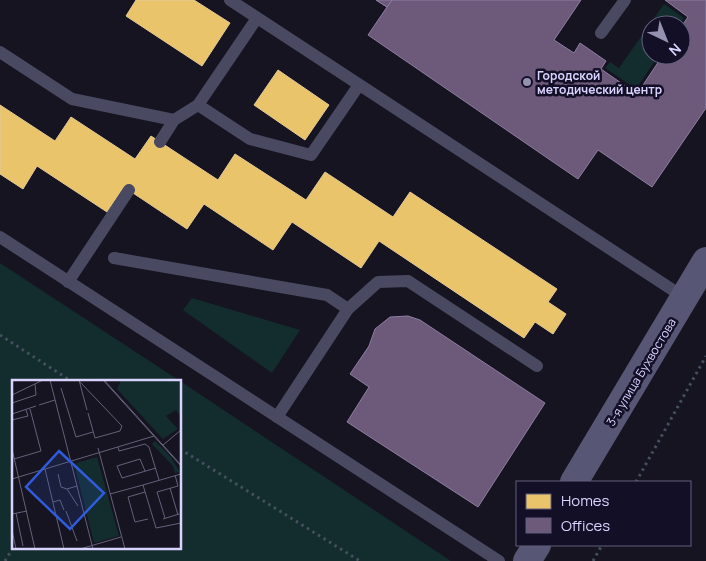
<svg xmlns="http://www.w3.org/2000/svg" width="706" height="561" viewBox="0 0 706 561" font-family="Manrope,sans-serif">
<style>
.green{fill:#132c2d}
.homes{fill:#e9c46a;stroke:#e4c997}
.offices{fill:#6d597a;stroke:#8d7ea2}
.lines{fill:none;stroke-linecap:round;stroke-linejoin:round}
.path{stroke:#44505f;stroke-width:3;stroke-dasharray:2.5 4;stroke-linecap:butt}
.lane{stroke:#4a4962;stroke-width:12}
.secondary{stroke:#575674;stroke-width:28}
.poi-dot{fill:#9591b1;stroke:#130f26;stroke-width:2}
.labels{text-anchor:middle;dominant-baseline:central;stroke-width:5;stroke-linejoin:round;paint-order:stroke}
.poi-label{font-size:12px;font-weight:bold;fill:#d9d4ff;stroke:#130f26;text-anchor:start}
.street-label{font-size:12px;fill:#d9d4ff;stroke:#130f26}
.inset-road{fill:none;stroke:#64617a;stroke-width:1}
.view{fill:#305bdc;fill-opacity:0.15;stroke:#305bdc;stroke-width:2.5}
.inset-edge{fill:none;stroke:#d9d4ff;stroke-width:2.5}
</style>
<rect width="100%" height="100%" fill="#161421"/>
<g class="green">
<path d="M664,4L684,18L679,25H651V55H659L636,89L605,68L610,62L619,68Z"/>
<path d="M0,263L180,381H14V547H180V381L451,561H0Z"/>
<path d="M192,298L300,330L272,373L183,310Z"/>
</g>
<g class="homes">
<path d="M136,0H194L230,23L202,66L126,16Z"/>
<path d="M278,70L329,105L305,140L254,105Z"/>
<path d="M0,105L55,141L71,117L135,159L151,136L218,180L235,154L306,200L325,172L393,217L410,192L557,289L548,302L566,314L553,334L535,322L524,338L379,241L361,268L292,222L273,250L204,204L187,229L124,187L107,212L37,166L23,189L0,174Z"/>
</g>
<g class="offices">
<path d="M376,0H581L554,40L574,53L580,43L606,61L601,69L637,94L663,55H681V27L688,17L665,0H706V108L652,187L598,150L578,179L368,35L387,7Z"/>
<path d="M376,0H392L387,7Z"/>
<path d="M408,316L420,320L545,403L478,507L347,422L369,387L350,374L369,346L375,329L390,317Z"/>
</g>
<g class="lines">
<g class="path">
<path d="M0,335L71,381"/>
<path d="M180,449L360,561"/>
<path d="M636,482L706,356"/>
<path d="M5,561L14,546"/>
<path d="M593,561L602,545"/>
</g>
<g class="lane">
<path d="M230,0L685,298"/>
<path d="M601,33L625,0"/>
<path d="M0,52L72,99L174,120"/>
<path d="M198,105L250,139L311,155L359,85"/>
<path d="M160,142L174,120L198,105L257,18"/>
<path d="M0,237L499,561"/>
<path d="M114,258L327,295L348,309L277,417"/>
<path d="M68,282L129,190"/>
<path d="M348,309L378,282L408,281L537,366"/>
</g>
<g class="secondary">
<path d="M574,482L706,261"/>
<path d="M527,561L537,545"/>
</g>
</g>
<circle class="poi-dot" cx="527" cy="82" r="5"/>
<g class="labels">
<g class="poi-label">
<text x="537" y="75">Городской<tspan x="537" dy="14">методический центр</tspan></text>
</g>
<g class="street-label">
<text transform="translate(641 372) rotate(-59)">3-я улица Бухвостова</text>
</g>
</g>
<g transform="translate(12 380)">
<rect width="169" height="169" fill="#161421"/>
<path d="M109,0H169V37L164,30L154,36L166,49L151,59L105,9ZM143,61L158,76L168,92L163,93L161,86L140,64ZM85,77L107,156L82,163L63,87L64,83Z" fill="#132c2d"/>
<path class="inset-road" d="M38,0L81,169M67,0L75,30M91,0L169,86M92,0L169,85M68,2L110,46L108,51L83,58M49,8L64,57L81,52M0,15L31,0M0,23L24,15L23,4M27,25L43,20M76,33L83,58M0,34L24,26M0,40L16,36L14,30M151,65L169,50M106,67L107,71L133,64L137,67L147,100M86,68L113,169M0,69L23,169M2,79L29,71L18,29M33,89L52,169M133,91L128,79L105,86L110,98L144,88M46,94L49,107L55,109M169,94L131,105L144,148L169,143M0,99L142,56M65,106L55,109L66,126M158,108L166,135M133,112L116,117L123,142L136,139M98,114L131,105M41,122L48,120L52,130M54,131L65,161M4,133L11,166M0,134L15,131M153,138L145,112L166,106L163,95M151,139L167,134M0,150L4,169M68,169L109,157"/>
<path class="view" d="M47,71L92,113L58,149L14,107Z"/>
<rect width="169" height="169" class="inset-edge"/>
</g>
<rect x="516" y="481" width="175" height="65" fill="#130f26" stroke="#625e7d"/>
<rect x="526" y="494" width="25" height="15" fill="#e9c46a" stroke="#625e7d"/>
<text x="561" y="506" font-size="15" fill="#d9d4ff">Homes</text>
<rect x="526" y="518" width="25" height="15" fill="#6d597a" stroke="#625e7d"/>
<text x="561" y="531" font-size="15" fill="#d9d4ff">Offices</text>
<g transform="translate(666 40) rotate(137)"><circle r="24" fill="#130f26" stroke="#625e7d"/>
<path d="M0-4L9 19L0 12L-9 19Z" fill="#9591b1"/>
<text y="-8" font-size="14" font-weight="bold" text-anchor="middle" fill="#d9d4ff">N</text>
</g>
</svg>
